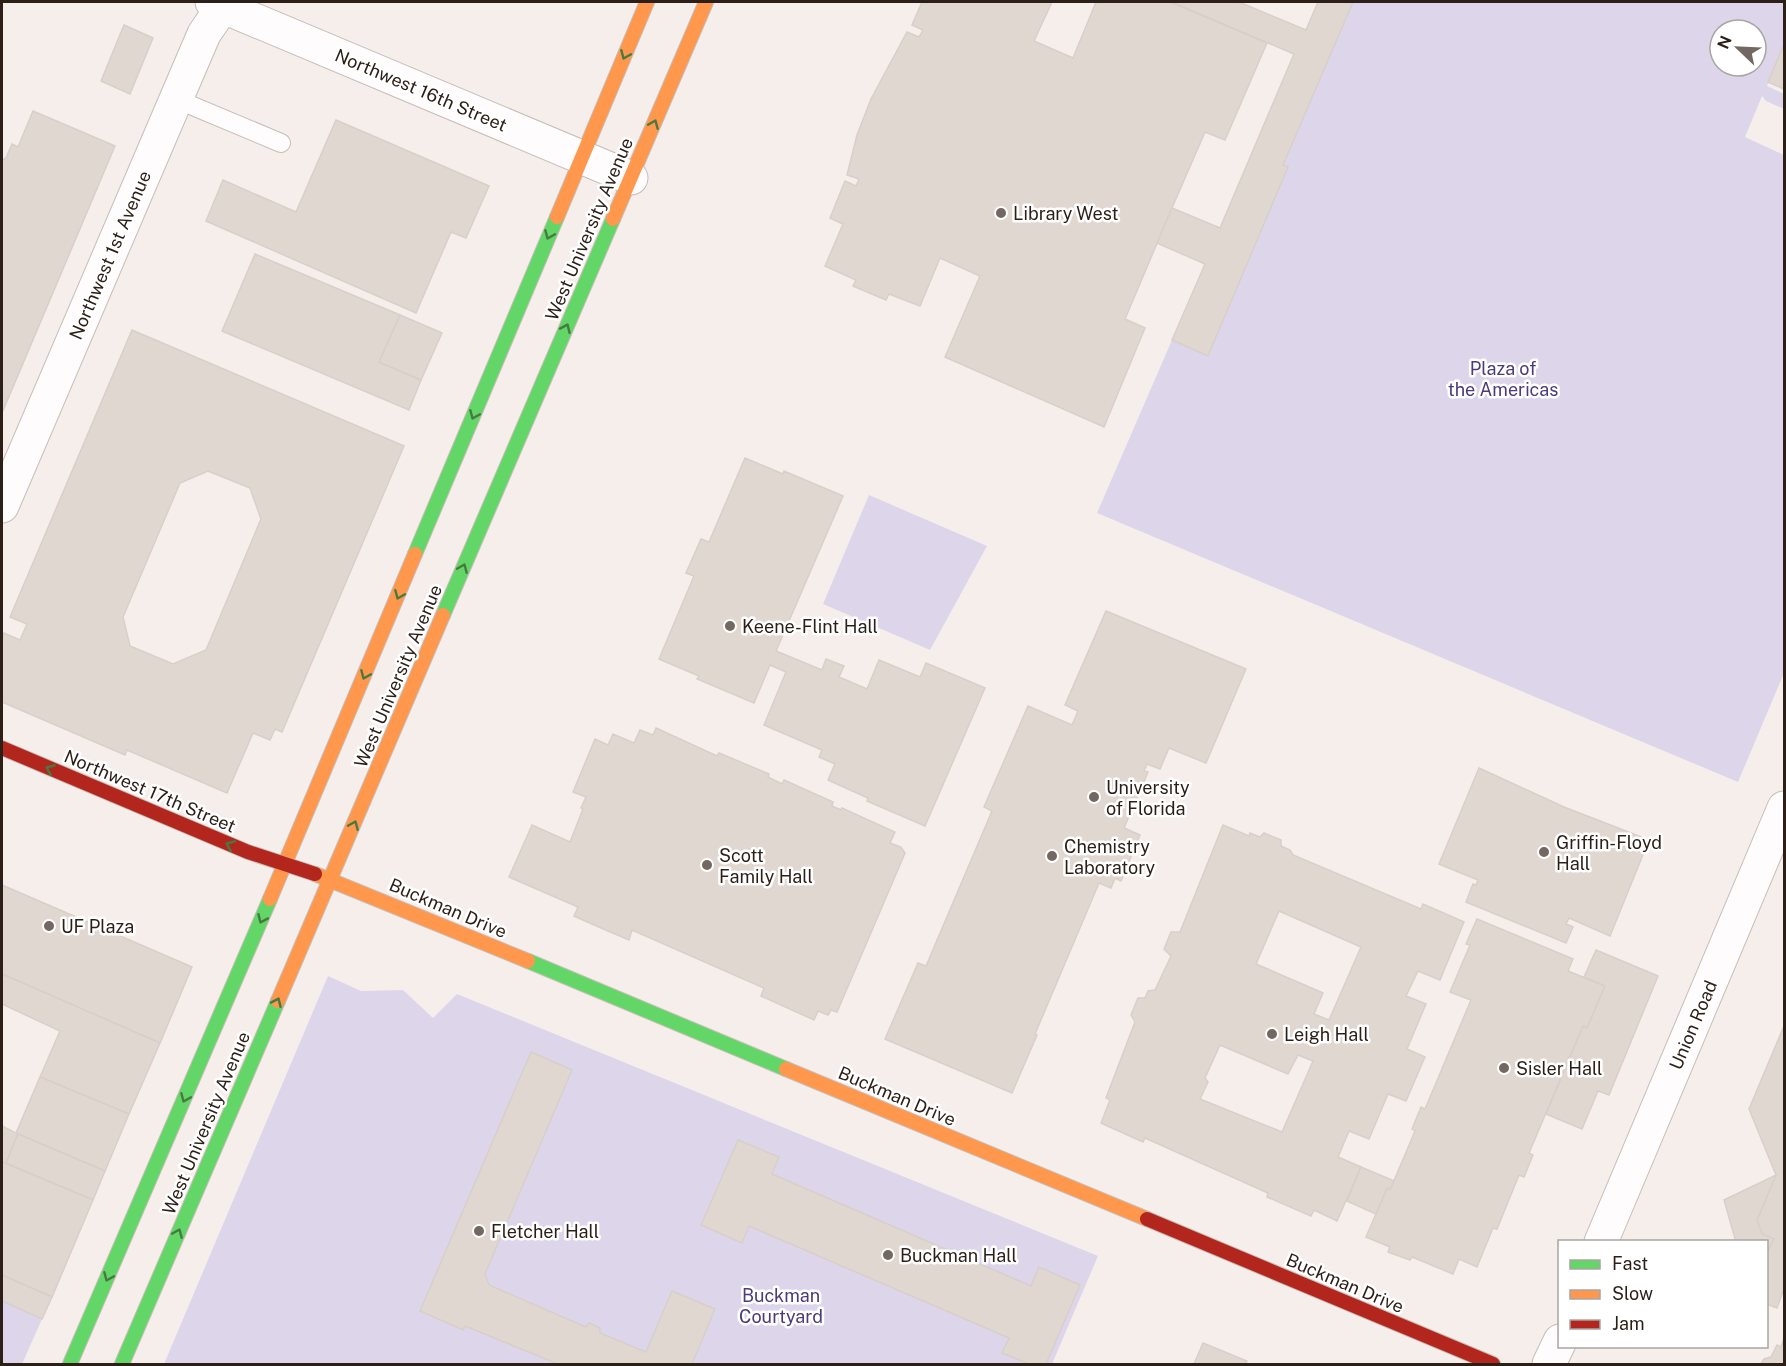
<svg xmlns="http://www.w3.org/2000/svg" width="1786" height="1366" viewBox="0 0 1786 1366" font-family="'Public Sans',sans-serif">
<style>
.green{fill:#ddd6eb;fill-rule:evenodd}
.building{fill:#e1d7d1;stroke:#d9cfca;stroke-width:1.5;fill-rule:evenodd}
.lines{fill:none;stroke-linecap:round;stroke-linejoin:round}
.lane-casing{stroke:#c7bdb7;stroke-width:20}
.street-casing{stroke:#c7bdb7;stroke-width:35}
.fast-casing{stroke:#c7bdb7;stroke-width:16}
.slow-casing{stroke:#c7bdb7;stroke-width:16}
.jam-casing{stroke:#c7bdb7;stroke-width:16}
.lane{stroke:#fefcfc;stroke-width:18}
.street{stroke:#fefcfc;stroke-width:33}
.fast{stroke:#63d668;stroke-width:14}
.slow{stroke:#ff974d;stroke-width:14}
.jam{stroke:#b3261e;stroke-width:14}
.oneway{stroke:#477a40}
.poi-dot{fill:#726761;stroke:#fff;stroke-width:2}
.labels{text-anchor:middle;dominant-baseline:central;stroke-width:5;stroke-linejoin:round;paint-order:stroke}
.street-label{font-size:18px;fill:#2b1f17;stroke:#fff}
.poi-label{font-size:18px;fill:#2b1f17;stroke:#fff;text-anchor:start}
.park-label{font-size:18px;fill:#4a3b7c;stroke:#fff}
</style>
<rect width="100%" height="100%" fill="#f6eeea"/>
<g class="green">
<path d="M1353,2H1784V44L1767,86L1784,94V109L1766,101L1762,96L1745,137L1784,155V673L1738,782L1097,513L1172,340L1207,355L1288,167L1283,165ZM1720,30H1756V66H1720Z"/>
<path d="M869,495L987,546L930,650L823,604Z"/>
<path d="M328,976L361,991L403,990L433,1018L457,994L1098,1256L1052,1364H164Z"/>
<path d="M2,1301L42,1319L22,1364H2Z"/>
</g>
<g class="building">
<path d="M922,2H1052L1034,41L1073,58L1096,2H1170L1267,43L1225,140L1205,132L1172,208L1125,319L1145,328L1104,427L945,357L980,276L940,258L920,306L889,294L886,300L853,286L856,280L825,266L843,224L830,218L845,181L856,186L859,179L847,175L857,135L871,99L907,32L919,37L923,30L912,25Z"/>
<path d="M1175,2H1239L1306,30L1318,2H1353L1283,165L1288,167L1208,356L1172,340L1205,264L1157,243L1172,208L1220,228L1294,54L1174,3Z"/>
<path d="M124,25L153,38L130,94L101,81Z"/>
<path d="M1784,44V89L1768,82Z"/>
<path d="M33,111L115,146L2,413V160L6,158L12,144L18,147Z"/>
<path d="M336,120L489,186L466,238L451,232L416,313L206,221L223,180L296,212Z"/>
<path d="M255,254L400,315L379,362L421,380L409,410L222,331Z"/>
<path d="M400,315L442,333L421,380L379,362Z"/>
<path d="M132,330L404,446L282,732L275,729L270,740L253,733L227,793L127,750L125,755L2,702V639L4,633L20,640L27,624L10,617ZM208,471L250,488L261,519L206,650L173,664L130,646L123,617L180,483Z"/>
<path d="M745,458L783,474L784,471L843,496L776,651L822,670L826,659L844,666L839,677L867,689L879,660L920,677L926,663L985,688L925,826L867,801L868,798L828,780L835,764L819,757L822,750L764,725L786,672L770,665L754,703L697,679L699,676L659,659L694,576L686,573L701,539L709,542Z"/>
<path d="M1106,611L1246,669L1206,763L1169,748L1160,769L1147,764L1144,771L1148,772L1124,828L1140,835L1121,881L1115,878L1111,888L1099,883L1035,1034L1037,1035L1012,1093L885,1039L918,963L926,966L992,811L984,807L1028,706L1072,725L1078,711L1065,705Z"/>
<path d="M656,728L717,756L719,753L769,774L768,777L782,784L784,780L833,802L832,806L841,810L842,808L895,832L890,843L901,847L905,853L837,1012L831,1010L828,1015L818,1011L814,1020L761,996L764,988L632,930L629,940L601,928L574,916L578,907L509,877L532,825L570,842L583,809L581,808L586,797L573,792L595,739L608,745L613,734L634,743L640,730L653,735Z"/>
<path d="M1479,768L1564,807L1649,840L1610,936L1569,918L1566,924L1573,927L1566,943L1466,902L1473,884L1476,885L1478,880L1439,864Z"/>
<path d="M1223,825L1249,836L1250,833L1260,837L1264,833L1281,840V846L1290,850L1293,855L1421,909L1423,904L1464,922L1440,980L1418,971L1406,996L1426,1004L1407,1049L1425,1057L1406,1101L1388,1094L1369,1139L1349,1131L1338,1157L1361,1167L1337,1221L1314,1210L1311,1216L1267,1197L1268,1193L1145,1138L1143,1142L1101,1123L1110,1100L1106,1098L1135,1022L1131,1015L1138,998H1145L1148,991L1155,990L1171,956L1164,949L1171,932H1180ZM1279,911L1361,947L1329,1020L1314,1014L1323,993L1256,964ZM1220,1045L1288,1074L1298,1055L1313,1061L1282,1132L1200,1099L1208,1082L1205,1078Z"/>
<path d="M2,885L192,967L160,1043L2,974Z"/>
<path d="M1477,919L1573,959L1568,971L1605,986L1587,1028L1583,1026L1529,1153L1533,1155L1524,1177L1519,1175L1497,1229L1493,1228L1477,1267L1459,1259L1453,1274L1412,1257L1410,1260L1388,1252L1390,1247L1366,1237L1387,1188L1390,1190L1415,1131L1412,1129L1421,1107L1425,1109L1471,1000L1450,992L1470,945L1466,944Z"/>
<path d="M1596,950L1658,976L1609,1095L1598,1091L1582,1129L1546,1114L1583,1026L1587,1028L1605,986L1584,977Z"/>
<path d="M2,974L160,1043L129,1114L40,1077L60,1031L2,1004Z"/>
<path d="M1784,1026V1288L1777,1308L1766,1304V1254L1774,1239L1762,1234L1757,1220L1776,1175L1749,1109Z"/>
<path d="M531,1052L572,1070L485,1274L489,1285L586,1327L589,1323L600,1328V1333L646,1352L672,1291L715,1309L692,1364H558L465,1326L463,1330L420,1311Z"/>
<path d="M40,1077L129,1114L105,1171L16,1133Z"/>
<path d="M2,1126L18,1134L6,1163L2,1162Z"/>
<path d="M18,1134L105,1171L93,1200L6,1163Z"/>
<path d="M738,1140L779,1157L772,1174L1031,1286L1039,1267L1080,1285L1046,1364H1029L1002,1353L1009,1338L749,1226L742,1243L701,1225Z"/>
<path d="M2,1162L93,1200L52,1297L2,1275Z"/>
<path d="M1361,1167L1394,1181L1390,1190L1387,1188L1376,1214L1347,1201Z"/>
<path d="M1776,1175L1757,1220L1762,1234L1774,1239L1766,1254V1242H1736L1724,1200Z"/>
<path d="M2,1275L52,1297L42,1319L2,1301Z"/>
<path d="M1784,1338V1364H1761L1764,1359L1771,1357L1777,1345L1781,1347Z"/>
<path d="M1203,1343L1247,1361L1245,1364H1194Z"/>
</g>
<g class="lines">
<g class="lane-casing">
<path id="lane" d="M176,99L281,143"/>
</g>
<g class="street-casing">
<g id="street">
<path d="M212,2L631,178"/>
<path d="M2,506L204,34L223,6"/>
<path d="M1601,1242L1784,808"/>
<path d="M1549,1364L1560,1341"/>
</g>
</g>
<g class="fast-casing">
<g id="fast">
<path d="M415,554L557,217"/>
<path d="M443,615L613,219"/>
<path d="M528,961L786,1069"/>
<path d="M70,1364L270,899"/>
<path d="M122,1364L278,1001"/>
</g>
</g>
<g class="slow-casing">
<g id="slow">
<path d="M557,217L647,2"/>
<path d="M613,219L706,2"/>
<path d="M315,874L528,961"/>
<path d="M270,899L415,554"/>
<path d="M278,1001L443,615"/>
<path d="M786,1069L1147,1219"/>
</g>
</g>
<g class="jam-casing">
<g id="jam">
<path d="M2,748L248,852L315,874"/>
<path d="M1147,1219L1493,1364"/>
</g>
</g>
<use href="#lane" class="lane"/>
<use href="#street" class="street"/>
<use href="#fast" class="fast"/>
<use href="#slow" class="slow"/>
<use href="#jam" class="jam"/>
</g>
<defs><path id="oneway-chevron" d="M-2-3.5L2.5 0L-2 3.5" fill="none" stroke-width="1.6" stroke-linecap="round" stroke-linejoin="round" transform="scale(1.5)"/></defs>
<g class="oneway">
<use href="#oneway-chevron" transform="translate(625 55) rotate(113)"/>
<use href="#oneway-chevron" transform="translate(654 124) rotate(-67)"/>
<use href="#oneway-chevron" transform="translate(549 235) rotate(113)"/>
<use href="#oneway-chevron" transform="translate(566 328) rotate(-66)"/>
<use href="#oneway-chevron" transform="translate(474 415) rotate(113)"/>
<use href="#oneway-chevron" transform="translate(463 568) rotate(-67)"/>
<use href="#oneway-chevron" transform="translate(399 595) rotate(113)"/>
<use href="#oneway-chevron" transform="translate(365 675) rotate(113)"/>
<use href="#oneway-chevron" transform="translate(50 769) rotate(-157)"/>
<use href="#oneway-chevron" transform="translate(354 825) rotate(-67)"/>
<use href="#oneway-chevron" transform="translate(230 845) rotate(-157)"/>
<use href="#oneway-chevron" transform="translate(262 919) rotate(114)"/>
<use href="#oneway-chevron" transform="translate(277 1002) rotate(-66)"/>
<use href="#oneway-chevron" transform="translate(185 1098) rotate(113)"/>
<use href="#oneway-chevron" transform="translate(178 1233) rotate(-67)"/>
<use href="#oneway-chevron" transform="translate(108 1277) rotate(113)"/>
</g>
<g class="poi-dot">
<circle cx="1001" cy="213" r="6"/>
<circle cx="730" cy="626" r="6"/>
<circle cx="1094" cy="797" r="6"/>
<circle cx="1544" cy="852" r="6"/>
<circle cx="1052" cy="856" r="6"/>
<circle cx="707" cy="865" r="6"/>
<circle cx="49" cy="926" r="6"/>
<circle cx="1272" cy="1034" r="6"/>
<circle cx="1504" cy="1068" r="6"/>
<circle cx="479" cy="1231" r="6"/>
<circle cx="888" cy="1255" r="6"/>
</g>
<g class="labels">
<g class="street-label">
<text transform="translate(421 90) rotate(23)">Northwest 16th Street</text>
<text transform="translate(589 229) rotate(-67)">West University Avenue</text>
<text transform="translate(110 255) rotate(-67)">Northwest 1st Avenue</text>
<text transform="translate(398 676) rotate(-67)">West University Avenue</text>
<text transform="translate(150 791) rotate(23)">Northwest 17th Street</text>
<text transform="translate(448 908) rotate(23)">Buckman Drive</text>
<text transform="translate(1693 1025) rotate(-67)">Union Road</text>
<text transform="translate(897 1096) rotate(23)">Buckman Drive</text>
<text transform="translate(206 1123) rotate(-67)">West University Avenue</text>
<text transform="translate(1345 1283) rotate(23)">Buckman Drive</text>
</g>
<g class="poi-label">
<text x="1013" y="213">Library West</text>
<text x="742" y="626">Keene-Flint Hall</text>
<text x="1106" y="787">University<tspan x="1106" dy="21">of Florida</tspan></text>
<text x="1556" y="842">Griffin-Floyd<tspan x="1556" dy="21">Hall</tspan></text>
<text x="1064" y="846">Chemistry<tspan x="1064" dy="21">Laboratory</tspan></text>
<text x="719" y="855">Scott<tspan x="719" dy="21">Family Hall</tspan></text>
<text x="61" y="926">UF Plaza</text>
<text x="1284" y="1034">Leigh Hall</text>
<text x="1516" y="1068">Sisler Hall</text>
<text x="491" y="1231">Fletcher Hall</text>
<text x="900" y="1255">Buckman Hall</text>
</g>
<g class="park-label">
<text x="1503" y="368">Plaza of<tspan x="1503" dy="21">the Americas</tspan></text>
<text x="781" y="1295">Buckman<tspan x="781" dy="21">Courtyard</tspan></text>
</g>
</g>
<rect width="1786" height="1366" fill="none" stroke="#2b1f17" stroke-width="6"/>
<rect x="1558" y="1240" width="210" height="108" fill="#ffffff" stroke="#aaa5a2" stroke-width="1.5"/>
<rect x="1570" y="1260" width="30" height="9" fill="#63d668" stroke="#aaa5a2" stroke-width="1.5"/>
<text x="1612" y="1270" font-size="18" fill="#2b1f17">Fast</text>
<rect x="1570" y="1290" width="30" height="9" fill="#ff974d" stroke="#aaa5a2" stroke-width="1.5"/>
<text x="1612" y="1300" font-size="18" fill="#2b1f17">Slow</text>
<rect x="1570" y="1320" width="30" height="9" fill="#b3261e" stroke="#aaa5a2" stroke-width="1.5"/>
<text x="1612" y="1330" font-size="18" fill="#2b1f17">Jam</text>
<g transform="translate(1738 48) rotate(293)"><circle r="28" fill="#ffffff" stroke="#aaa5a2" stroke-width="1.5"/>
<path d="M0-4.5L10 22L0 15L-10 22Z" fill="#726761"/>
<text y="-9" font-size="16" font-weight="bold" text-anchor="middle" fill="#2b1f17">N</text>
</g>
</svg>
